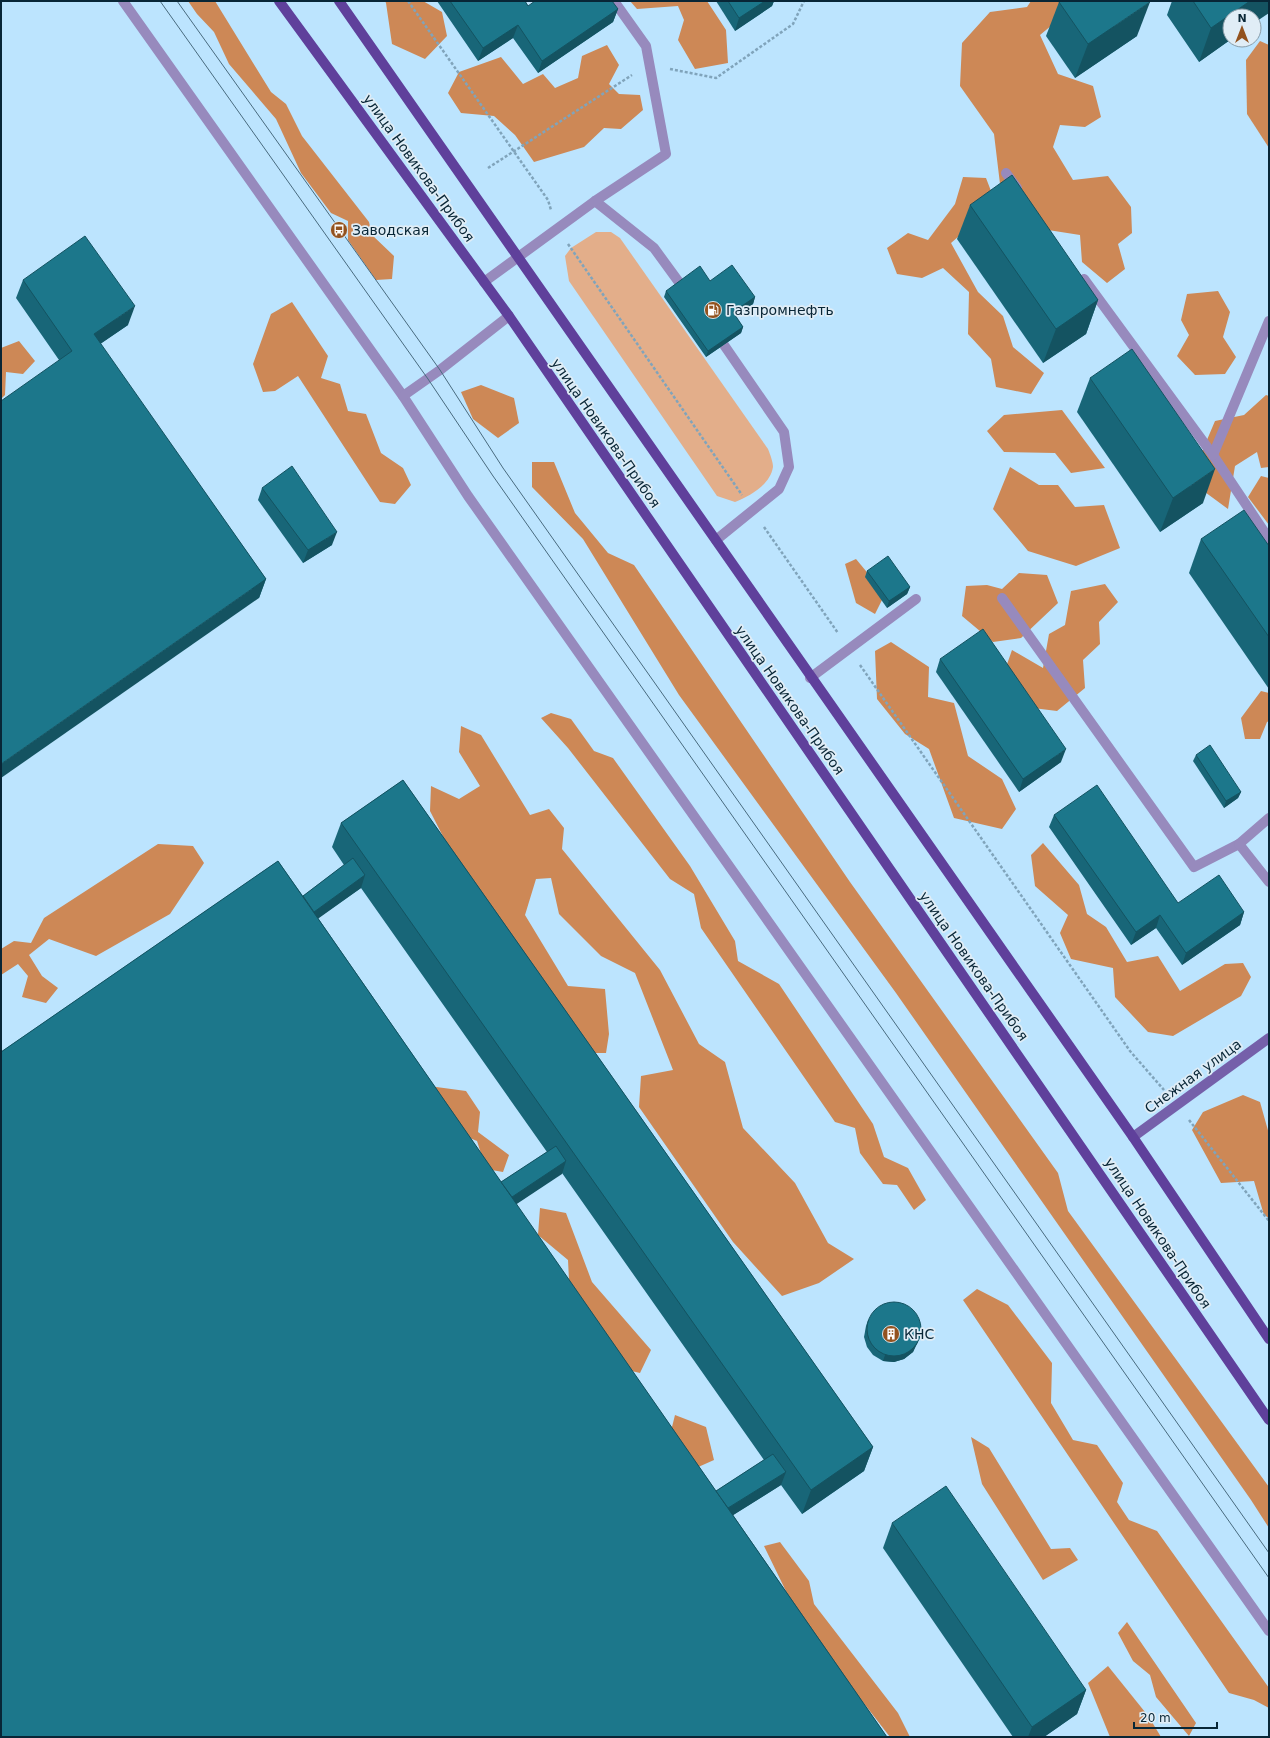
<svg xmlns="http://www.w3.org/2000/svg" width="1270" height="1738" viewBox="0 0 1270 1738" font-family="'DejaVu Sans',sans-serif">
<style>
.green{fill:#e3ae8a}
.forest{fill:#cd8856}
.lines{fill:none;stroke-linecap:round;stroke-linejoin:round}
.path{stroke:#80a4bb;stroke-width:2.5;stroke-dasharray:3 2;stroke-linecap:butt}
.lane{stroke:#978abd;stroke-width:10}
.secondary{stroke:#7560aa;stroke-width:10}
.primary{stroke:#5f409b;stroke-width:10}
.tram{stroke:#496b7f;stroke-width:1}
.wall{fill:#186678;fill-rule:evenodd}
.shaded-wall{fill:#145361}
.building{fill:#1c778b;stroke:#145361}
.labels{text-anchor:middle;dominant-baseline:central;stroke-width:3.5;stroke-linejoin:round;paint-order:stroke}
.street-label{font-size:14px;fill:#082636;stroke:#e0edf6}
.poi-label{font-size:14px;fill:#082636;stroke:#e0edf6;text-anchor:start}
</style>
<rect width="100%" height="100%" fill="#bce4fe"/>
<path class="green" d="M596,232H611L620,238L768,449C770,454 773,462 773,467C770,485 750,496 735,502L717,496L569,281L565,256L571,248Z"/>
<g class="forest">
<path d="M188,1H215L271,92L286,104L302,136L369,222L372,235L394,256L392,279L376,280L348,240V221L331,213L301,173L276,119L229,64L214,32L197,14Z"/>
<path d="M385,1H423L442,12L447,36L425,59L392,44L386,3Z"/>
<path d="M630,1H707L726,30L728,63L695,69L678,40L684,20L678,6L637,9Z"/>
<path d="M1031,1H1081L1040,35L1058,74L1093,86L1101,117L1085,127L1060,125L1053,147L1073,180L1108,176L1131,207L1132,233L1118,244L1125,269L1107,283L1082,262L1080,235L1029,227L1000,184L994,134L960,86L962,43L990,12L1027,7Z"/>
<path d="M1260,41L1269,45V148L1247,114L1246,60Z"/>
<path d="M607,45L619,65L609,84L619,94L640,95L643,110L621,129L604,128L584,147L534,162L515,135L494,116L461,113L448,93L459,72L501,57L523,84L543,74L555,88L578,78L582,56Z"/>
<path d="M963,177L986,178L996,204L951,243L978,292L1003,316L1013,347L1044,373L1031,394L996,387L991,359L968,334L969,292L943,268L922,278L897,274L887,248L908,233L928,240L955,204Z"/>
<path d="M1218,291L1230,312L1223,337L1236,357L1225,374L1195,375L1177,356L1189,335L1181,320L1187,294Z"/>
<path d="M292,302L328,356L321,378L340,384L348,411L366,414L381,453L403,468L411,485L395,504L380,502L298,376L275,391L263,392L253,364L271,314Z"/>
<path d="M19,341L35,361L23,374L6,372L5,395L1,399V348Z"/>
<path d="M481,385L514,398L519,423L498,438L473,419L461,392Z"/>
<path d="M1266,395L1269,396V467L1261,468L1257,452L1235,466L1228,509L1194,484L1201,454L1215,421L1244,415Z"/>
<path d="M1062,410L1105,468L1071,473L1055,453L1004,452L987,431L1004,415Z"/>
<path d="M532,462H554L575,513L608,553L634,565L850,882L1058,1173L1068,1211L1269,1487V1528L1251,1500L896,993L679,695L583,539L532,487Z"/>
<path d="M1010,467L1039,485H1058L1075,507L1104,505L1120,548L1076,566L1028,551L993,509Z"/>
<path d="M1261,476L1269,478V525L1248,497Z"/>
<path d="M856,559L885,594L875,614L856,603L845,564Z"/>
<path d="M1019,573L1047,575L1058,603L1021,638L993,642L962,616L966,586L987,585L1002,589Z"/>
<path d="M1105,584L1118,602L1099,622L1100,644L1083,660L1085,688L1057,711L1033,708L1005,670L1012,650L1043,668L1049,634L1065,625L1071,591Z"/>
<path d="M891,642L929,667L928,697L954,703L968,756L1002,779L1016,809L1002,829L954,818L929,749L905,734L877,699L875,651Z"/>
<path d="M1261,691L1269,693V721L1267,722L1260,739H1245L1241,718Z"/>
<path d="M551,713L571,719L594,751L613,758L690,866L735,941L738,961L779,984L873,1124L884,1157L908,1168L926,1200L914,1210L897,1185L883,1184L860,1153L855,1128L835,1122L701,928L694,894L670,879L568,748L541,718Z"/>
<path d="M461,726L481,735L530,815L549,809L564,828L562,849L660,970L699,1044L725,1062L743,1128L795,1183L828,1243L854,1259L819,1283L782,1296L733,1242L639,1107L641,1076L673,1070L635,973L601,956L559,914L551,878L536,879L525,915L568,986L605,989L609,1034L606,1053H587L492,932L430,811L431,786L459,799L480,786L459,752Z"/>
<path d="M1043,843L1079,885L1087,914L1106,927L1127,962L1158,956L1180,991L1225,964L1243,963L1251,977L1241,996L1173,1036L1148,1032L1115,997L1113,968L1071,959L1060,933L1068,915L1035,886L1031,855Z"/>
<path d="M158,844L193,846L204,863L170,914L96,956L49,939L29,955L42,976L58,988L46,1003L22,997L28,976L18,964L1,975V949L14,941L31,943L44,918Z"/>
<path d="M429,1086L466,1091L480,1112L478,1132L509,1155L503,1172L486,1169L477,1141L448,1129Z"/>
<path d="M1243,1095L1260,1102L1269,1134V1218L1264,1215L1254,1181L1221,1183L1192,1130L1203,1112Z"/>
<path d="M540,1208L566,1213L592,1282L651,1350L640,1373L619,1368L570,1301L568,1260L538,1235Z"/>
<path d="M977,1289L1008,1305L1052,1363L1051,1403L1073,1440L1097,1445L1123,1483L1117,1502L1129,1520L1157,1531L1269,1688V1708L1254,1700L1229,1693L963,1300Z"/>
<path d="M675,1415L706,1427L714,1460L696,1468L669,1439Z"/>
<path d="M971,1437L989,1448L1051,1549L1070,1548L1078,1560L1043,1580L982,1484Z"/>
<path d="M780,1542L809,1581L814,1604L898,1713L910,1737H890L801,1622L764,1546Z"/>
<path d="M1127,1622L1196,1723L1189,1736L1156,1697L1150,1675L1133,1661L1118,1633Z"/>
<path d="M1108,1666L1149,1717L1161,1737H1110L1088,1683Z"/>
</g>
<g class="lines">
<g class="path">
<path d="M408,1L548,200L551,210"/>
<path d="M670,69L716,78L793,24L804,1"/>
<path d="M488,168L632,75"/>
<path d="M568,244L742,495"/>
<path d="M764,527L838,633"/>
<path d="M860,665L1130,1051L1164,1090"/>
<path d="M1189,1120L1269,1221"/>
</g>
<g class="lane">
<path d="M123,1L403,396L468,496L1269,1631"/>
<path d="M1006,173L1017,188"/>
<path d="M595,201L654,248L681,285"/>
<path d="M1084,279L1213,455L1269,539"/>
<path d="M484,282L595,201L666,154L646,46L614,1"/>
<path d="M403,396L440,370L509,316"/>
<path d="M1213,455L1269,321"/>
<path d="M716,540L779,489L789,467L784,432L724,345"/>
<path d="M1002,598L1194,867L1239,844L1269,882"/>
<path d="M810,678L916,599"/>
<path d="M1239,844L1269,818"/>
</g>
<path class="secondary" d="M1133,1137L1269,1038"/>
<g class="primary">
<path d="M279,1L509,316L1269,1420"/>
<path d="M339,1L1133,1137L1269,1339"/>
</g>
<g class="tram">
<path d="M160,1L428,379L493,476L1269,1578"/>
<path d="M177,1L440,370L503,468L1269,1553"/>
</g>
</g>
<g class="wall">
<path d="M437,1H525L528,6L618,9L613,22L538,73L513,38L478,61Z"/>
<path d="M716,1H774L772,6L735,31Z"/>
<path d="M1172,1H1269L1230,16V40L1199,62L1167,15Z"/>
<path d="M1059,2L1137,36L1075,78L1046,36Z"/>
<path d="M970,205L1098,300L1086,334L1043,363L957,239Z"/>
<path d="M23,280L128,325L100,344L266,579L259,598L59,360L16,298Z"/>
<path d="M710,281L755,297L753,304L735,316L743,327L741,333L706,357L664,297L666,291Z"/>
<path d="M1090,378L1203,503L1160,532L1077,412Z"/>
<path d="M262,488L332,545L303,563L258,500Z"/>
<path d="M1201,539L1269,546V689L1189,573Z"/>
<path d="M867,571L910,587L907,594L887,608L865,577Z"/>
<path d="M940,659L1061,762L1019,792L936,672Z"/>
<path d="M1196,755L1241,792L1238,798L1224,808L1193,761Z"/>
<path d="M403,780L873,1447L864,1471L802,1514L781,1485L733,1515L887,1737H1V1052L278,861L303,896L344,865L332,847L341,823ZM361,888L547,1152L501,1182L318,918ZM562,1173L764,1460L716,1491L516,1204Z"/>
<path d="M1054,815L1178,903L1244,912L1240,925L1182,965L1156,928L1131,945L1049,827Z"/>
<path d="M868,1320L918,1342L913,1352L904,1359L894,1362L883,1361L873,1355L867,1347L864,1337L866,1326Z"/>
<path d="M892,1523L1086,1690L1077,1714L1044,1737H1013L883,1548Z"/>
</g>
<g class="shaded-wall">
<path d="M765,1H774L772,6L735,31L739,18Z"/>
<path d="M1250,1H1269V13L1254,23V16H1230V40L1199,62L1211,28Z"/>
<path d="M1150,2L1137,36L1075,78L1088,44Z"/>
<path d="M618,9L613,22L538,73L542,61Z"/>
<path d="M518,25L513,38L478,61L483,48Z"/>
<path d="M755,297L753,304L731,319L733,312Z"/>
<path d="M1098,300L1086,334L1043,363L1056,329Z"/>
<path d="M135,306L128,325L87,353L94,334Z"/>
<path d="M743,327L741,333L706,357L708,351Z"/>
<path d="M1215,469L1203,503L1160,532L1173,498Z"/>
<path d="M337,532L332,545L303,563L308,550Z"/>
<path d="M266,579L259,598L1,778V764Z"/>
<path d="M910,587L907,594L887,608L889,601Z"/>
<path d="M1066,749L1061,762L1019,792L1023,779Z"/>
<path d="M1241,792L1238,798L1224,808L1226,801Z"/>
<path d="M365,875L361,888L305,928L310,915Z"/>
<path d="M1244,912L1240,925L1182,965L1186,953Z"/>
<path d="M1160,915L1156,928L1131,945L1136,932Z"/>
<path d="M566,1161L562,1174L503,1213L508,1200Z"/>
<path d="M920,1336L913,1352L904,1359L894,1362L883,1361L885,1355Z"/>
<path d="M873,1447L864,1471L802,1514L811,1490Z"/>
<path d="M786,1472L781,1485L719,1524L724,1511Z"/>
<path d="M1086,1690L1077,1714L1044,1737H1028L1032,1727Z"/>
</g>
<g class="building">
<path d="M450,1H525L528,6L535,1H612L618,9L542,61L518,25L483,48Z"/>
<path d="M728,1H765L739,18Z"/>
<path d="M1060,1H1149L1150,2L1088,44L1059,2Z"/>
<path d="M1193,1H1250L1211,28Z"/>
<path d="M1012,175L1098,300L1056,329L970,205Z"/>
<path d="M85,236L135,306L94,334L266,579L1,764V401L72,351L23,280Z"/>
<path d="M732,265L755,297L733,312L743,327L708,351L666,291L700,266L710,281Z"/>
<path d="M1132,349L1215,469L1173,498L1090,378Z"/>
<path d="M292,466L337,532L308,550L262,488Z"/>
<path d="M1244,510L1269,546V637L1201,539Z"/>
<path d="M888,556L910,587L889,601L867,571Z"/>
<path d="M983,629L1066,749L1023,779L940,659Z"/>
<path d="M1210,745L1241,792L1226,801L1196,755Z"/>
<path d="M403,780L873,1447L811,1490L341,823Z"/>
<path d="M1097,785L1178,903L1219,875L1244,912L1186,953L1160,915L1136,932L1054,815Z"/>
<path d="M353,858L365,875L314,912L303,896Z"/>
<path d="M278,861L887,1737H1V1052Z"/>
<path d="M556,1146L566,1161L512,1197L501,1182Z"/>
<circle cx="894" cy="1329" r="27"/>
<path d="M773,1454L786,1472L728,1508L716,1491Z"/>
<path d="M946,1486L1086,1690L1032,1727L892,1523Z"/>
</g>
<defs>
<g id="bus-disc" transform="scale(0.9)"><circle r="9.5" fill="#93521e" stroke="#e0edf6"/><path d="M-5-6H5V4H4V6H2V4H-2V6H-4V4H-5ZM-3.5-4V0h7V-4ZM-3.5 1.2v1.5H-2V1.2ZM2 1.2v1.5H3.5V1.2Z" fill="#fff"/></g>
<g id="fuel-disc" transform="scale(0.9)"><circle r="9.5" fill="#93521e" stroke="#e0edf6"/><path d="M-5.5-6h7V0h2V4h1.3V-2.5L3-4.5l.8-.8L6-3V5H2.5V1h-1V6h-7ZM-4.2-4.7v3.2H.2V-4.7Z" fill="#fff"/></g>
<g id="building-disc" transform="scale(0.9)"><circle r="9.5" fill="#93521e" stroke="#e0edf6"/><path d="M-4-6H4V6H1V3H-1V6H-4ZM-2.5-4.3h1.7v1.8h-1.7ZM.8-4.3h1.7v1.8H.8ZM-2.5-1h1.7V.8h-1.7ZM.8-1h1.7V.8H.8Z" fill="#fff"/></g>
</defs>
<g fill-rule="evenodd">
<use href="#bus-disc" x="339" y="230"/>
<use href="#fuel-disc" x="713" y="310"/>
<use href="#building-disc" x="891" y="1334"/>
</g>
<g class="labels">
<g class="street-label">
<text transform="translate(419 168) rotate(54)">улица Новикова-Прибоя</text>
<text transform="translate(606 433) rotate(55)">улица Новикова-Прибоя</text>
<text transform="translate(790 700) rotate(55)">улица Новикова-Прибоя</text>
<text transform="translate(974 966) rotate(55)">улица Новикова-Прибоя</text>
<text transform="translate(1193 1076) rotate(-36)">Снежная улица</text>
<text transform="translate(1158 1233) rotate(56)">улица Новикова-Прибоя</text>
</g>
<g class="poi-label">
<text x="352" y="230">Заводская</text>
<text x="726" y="310">Газпромнефть</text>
<text x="904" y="1334">КНС</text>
</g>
</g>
<rect width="1270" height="1738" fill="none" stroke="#082636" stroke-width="4"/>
<g transform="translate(1242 28)"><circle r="19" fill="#e0edf6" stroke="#8a9da9"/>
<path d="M0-3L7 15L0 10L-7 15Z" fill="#93521e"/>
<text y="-6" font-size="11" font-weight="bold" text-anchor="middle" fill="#082636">N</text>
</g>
<path d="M1134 1722v6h83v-6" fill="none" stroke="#082636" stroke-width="2"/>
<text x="1140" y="1722" font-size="12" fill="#082636" stroke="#e0edf6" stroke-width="3" paint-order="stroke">20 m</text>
</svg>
